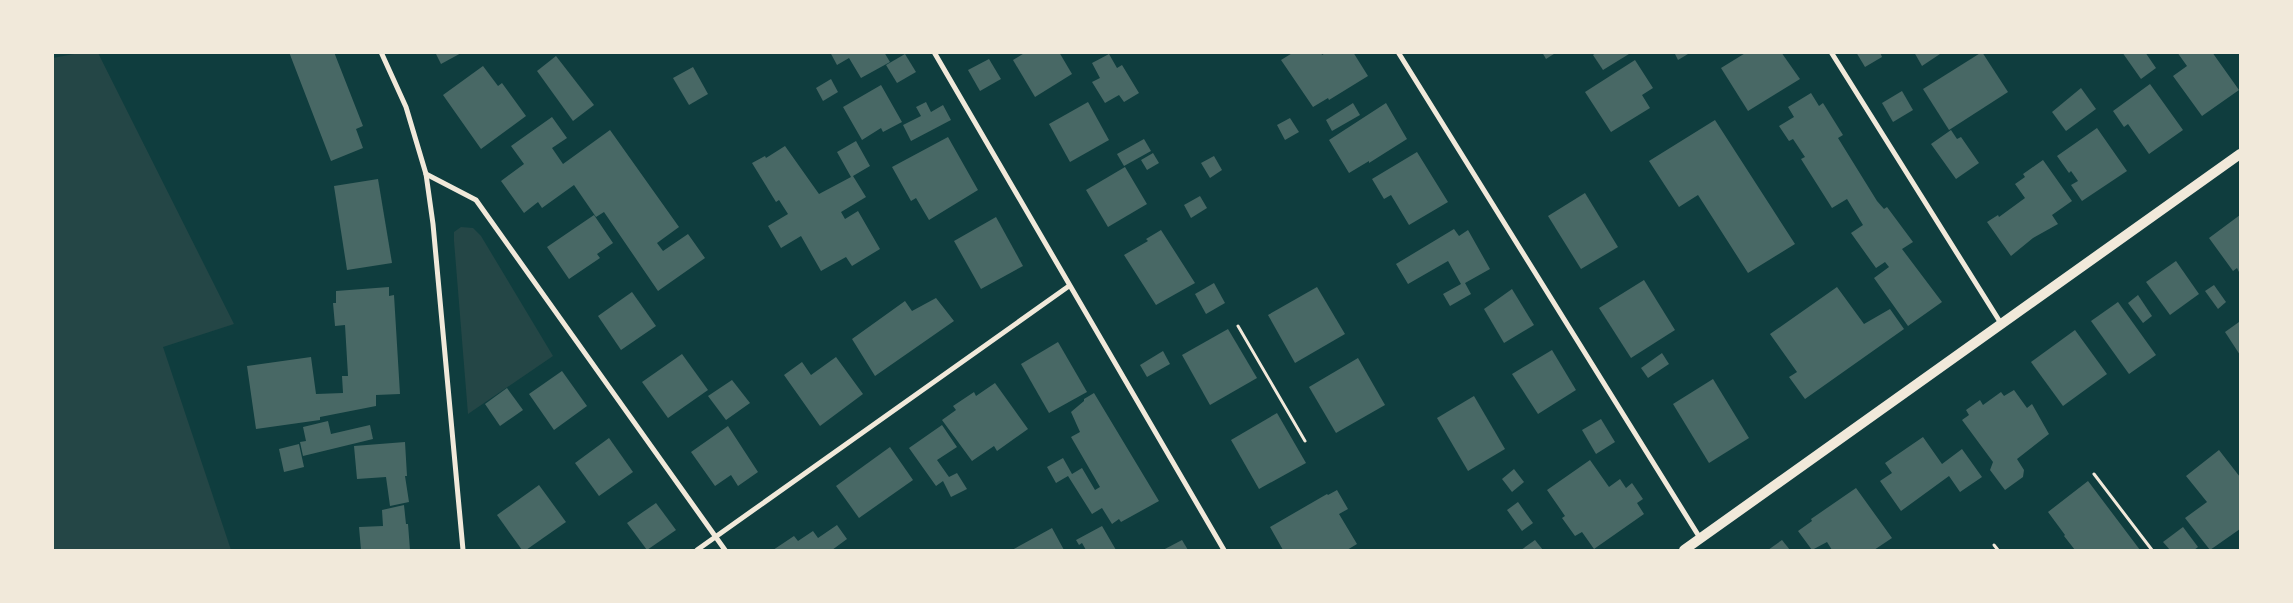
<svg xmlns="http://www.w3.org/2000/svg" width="2293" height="603" viewBox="0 0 2293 603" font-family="'Fira Sans',sans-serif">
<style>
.green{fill:#244646}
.building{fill:#486865}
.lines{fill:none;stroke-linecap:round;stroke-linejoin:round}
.path{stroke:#f1e9da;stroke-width:3}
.minor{stroke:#f1e9da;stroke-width:5}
.secondary{stroke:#f1e9da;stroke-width:10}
</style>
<rect width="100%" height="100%" fill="#0f3d3e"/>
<g class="green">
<path d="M79,53H98L234,324L163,347L231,550H53V58Z"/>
<path d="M461,227L473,228L481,236L553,356L468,414L454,241V232Z"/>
</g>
<g class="building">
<path d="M289,52H334L363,126L356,129L363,148L331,161Z"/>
<path d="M435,52H463L441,64Z"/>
<path d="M830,52H884L890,62L861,78L849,58L837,65Z"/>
<path d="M1026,52H1059L1072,74L1035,97L1013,60Z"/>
<path d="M1294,52H1321L1322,55L1327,52H1353L1368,76L1329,100L1328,98L1313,107L1281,60Z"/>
<path d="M1542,52H1557L1546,59Z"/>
<path d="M1597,52H1628L1629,54L1603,70L1593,55Z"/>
<path d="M1674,52H1687L1688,54L1678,60Z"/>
<path d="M1747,52H1781L1800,79L1748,111L1721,68Z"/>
<path d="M1856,52H1880L1882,57L1865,67Z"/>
<path d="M1914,52H1943L1922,66Z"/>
<path d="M1982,52L2008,92L1949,130L1923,89Z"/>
<path d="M2122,52H2145L2156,68L2141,79Z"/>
<path d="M2177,52H2212L2239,90L2202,116L2173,76L2187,66Z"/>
<path d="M905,54L916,72L897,83L886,65Z"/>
<path d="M1109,54L1117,68L1122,65L1139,93L1124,102L1119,95L1105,103L1092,82L1100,78L1092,63Z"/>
<path d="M556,56L594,105L573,121L537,71Z"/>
<path d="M989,59L1001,79L980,91L968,70Z"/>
<path d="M1635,60L1653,88L1642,95L1650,108L1611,132L1585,92Z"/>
<path d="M483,66L498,86L502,83L526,116L481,149L443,95Z"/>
<path d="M693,67L708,94L689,105L673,78Z"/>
<path d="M831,79L838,92L823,101L816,88Z"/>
<path d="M2150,84L2183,130L2149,154L2128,124L2124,127L2113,111Z"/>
<path d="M881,85L902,122L883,132L881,128L862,140L843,107Z"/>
<path d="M2081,88L2096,109L2066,131L2052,112Z"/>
<path d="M1902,91L1913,110L1893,122L1882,103Z"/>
<path d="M1811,93L1819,106L1823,103L1843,135L1838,138L1877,201L1884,209L1887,207L1913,242L1902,249L1942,302L1908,326L1874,278L1889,267L1885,262L1876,268L1851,233L1863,225L1847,199L1832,208L1801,159L1805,157L1793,139L1789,141L1779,126L1794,117L1788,107Z"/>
<path d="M926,102L931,112L943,105L951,120L911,141L903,125L921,116L916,107Z"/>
<path d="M1088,102L1109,140L1070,162L1049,124Z"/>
<path d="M1353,103L1360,115L1332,131L1326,120Z"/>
<path d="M1386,103L1407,139L1369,163V161L1349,173L1329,140Z"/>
<path d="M552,117L567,138L552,148L563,164L610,130L679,227L657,243L663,251L688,234L705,258L658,291L604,212L596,217L574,185L542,208L538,202L524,213L501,181L524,164L511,146Z"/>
<path d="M1290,118L1299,132L1285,140L1277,125Z"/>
<path d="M1715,120L1795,244L1748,273L1698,195L1679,207L1649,161Z"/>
<path d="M2097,128L2127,171L2082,201L2071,185L2078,181L2071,171L2069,173L2057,156Z"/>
<path d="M1951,130L1957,139L1961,137L1979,163L1956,179L1931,144Z"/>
<path d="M948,137L978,190L929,220L916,198L911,201L892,167Z"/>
<path d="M1144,139L1151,151L1124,166L1117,154Z"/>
<path d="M856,141L870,166L853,176L866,197L841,212L845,219L858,211L880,249L852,266L846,257L821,271L801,236L781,248L768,226L788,214L779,200L776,202L752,163L765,156L766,158L785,146L819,194L851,177L837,152Z"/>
<path d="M1417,152L1448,202L1409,225L1391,195L1384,199L1372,179Z"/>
<path d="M1153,153L1159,163L1147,170L1141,160Z"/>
<path d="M1214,156L1222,170L1210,178L1201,163Z"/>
<path d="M2043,160L2072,201L2052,215L2058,224L2033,238L2011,256L1987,222L1998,215L1999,217L2025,198L2015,184L2025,177L2023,174Z"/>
<path d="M1125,167L1147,204L1108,227L1086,190Z"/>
<path d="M378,179L392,263L347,270L334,186Z"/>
<path d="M1585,193L1618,247L1581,269L1548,216Z"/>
<path d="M1200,196L1207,208L1191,218L1184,205Z"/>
<path d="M594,215L613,243L597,254L600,258L569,279L547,247Z"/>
<path d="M2240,215V274L2237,268L2233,271L2209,238Z"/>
<path d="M996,217L1023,266L981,289L954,241Z"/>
<path d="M1454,229L1459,236L1468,230L1490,269L1465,283L1471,294L1450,306L1443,294L1461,284L1448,261L1408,284L1396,264Z"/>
<path d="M1161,230L1195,283L1156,305L1124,255L1148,241L1146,239Z"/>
<path d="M2176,261L2199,294L2170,315L2146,282Z"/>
<path d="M1644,280L1675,330L1631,358L1599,308Z"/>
<path d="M1214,283L1225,303L1206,314L1195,294Z"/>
<path d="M2214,285L2226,302L2218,309L2205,291Z"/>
<path d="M389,287V296L394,295L400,394L376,395V406L320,417V420L256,429L247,366L311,357L316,394L343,393L342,376H348L345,325L335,326L333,303H336V291Z"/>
<path d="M1317,287L1345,334L1295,363L1268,315Z"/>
<path d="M1837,287L1864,324L1890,309L1904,329L1805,399L1789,377L1797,372L1770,334Z"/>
<path d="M1512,289L1534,325L1504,343L1484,309Z"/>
<path d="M632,292L656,326L621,350L598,316Z"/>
<path d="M2138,295L2152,316L2143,323L2128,303Z"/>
<path d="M936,298L954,321L875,376L852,339L905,301L912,311Z"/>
<path d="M2118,302L2156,355L2129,374L2091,321Z"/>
<path d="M2239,322L2240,324V355L2225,332Z"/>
<path d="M1228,329L1257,378L1210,405L1182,355Z"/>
<path d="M2075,330L2107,374L2063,406L2031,362Z"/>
<path d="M1058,342L1087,392L1049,413L1021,364Z"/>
<path d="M1552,350L1576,390L1538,414L1512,374Z"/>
<path d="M1163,351L1170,364L1147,377L1140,365Z"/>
<path d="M1662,353L1669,364L1648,378L1641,368Z"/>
<path d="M682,354L708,390L668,418L642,382Z"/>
<path d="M836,357L863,394L820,426L784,375L802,362L811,375Z"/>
<path d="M1358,358L1385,405L1336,433L1309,387Z"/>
<path d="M562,371L587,406L554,430L529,394Z"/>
<path d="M1713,379L1749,438L1709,463L1673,404Z"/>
<path d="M732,380L750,403L726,420L708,396Z"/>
<path d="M995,383L1028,429L997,451L994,446L972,461L942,420L956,410L953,406L974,392L976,396Z"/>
<path d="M507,388L523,410L500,426L485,404Z"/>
<path d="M2014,390L2027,408L2032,404L2049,434L2017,459L2024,470L2023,477L2005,490L1990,470L1993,462L1962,420L1969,415L1966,410L1980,400L1983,405L2001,392L2004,396Z"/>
<path d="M1094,393L1159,501L1121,522L1119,519L1112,524L1102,508L1092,514L1068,476L1056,483L1047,467L1063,458L1072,474L1082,468L1095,490L1100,487L1071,437L1080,432L1071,412L1084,401V399Z"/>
<path d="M1474,396L1505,449L1468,471L1437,418Z"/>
<path d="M1277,413L1306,463L1259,489L1231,440Z"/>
<path d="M1601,419L1615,442L1596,454L1582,430Z"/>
<path d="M328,421L331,434L370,425L373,439L303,456L300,442L306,441L303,427Z"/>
<path d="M942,425L957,447L937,460L949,477L957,473L967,489L951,497L943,481L936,486L909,448Z"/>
<path d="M728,426L758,472L738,486L731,475L715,486L691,452Z"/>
<path d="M1923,437L1942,464L1962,449L1982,477L1960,492L1949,476L1901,511L1880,481L1892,473L1885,463Z"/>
<path d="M609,438L633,472L599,496L575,463Z"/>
<path d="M405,442L407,476H405L409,502L390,506L386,477L357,479L354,446Z"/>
<path d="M299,444L304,467L284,472L279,449Z"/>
<path d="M890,447L913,480L859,518L836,486Z"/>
<path d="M2219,450L2240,477V529L2210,550L2185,518L2207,502L2186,476Z"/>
<path d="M1590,460L1609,487L1620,479L1626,488L1632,483L1643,499L1637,503L1644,514L1594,549L1582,532L1575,536L1562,518L1565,516L1547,490Z"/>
<path d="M1514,469L1524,482L1512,492L1502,479Z"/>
<path d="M2088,481L2134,542L2140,550H2075L2064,536L2065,535L2048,512Z"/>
<path d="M539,485L566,522L526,550H522L497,515Z"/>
<path d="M1856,488L1892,538L1874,550H1832L1827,542L1812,550L1798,531L1812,521L1811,519Z"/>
<path d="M1337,490L1348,509L1339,514L1357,544L1347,550H1283L1270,527L1327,494L1328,495Z"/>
<path d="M1518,502L1533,523L1522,531L1507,510Z"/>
<path d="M656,503L676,530L647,550L627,523Z"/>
<path d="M404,505L406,524H408L410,550H361L359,527L383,526L382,510Z"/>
<path d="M837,525L847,539L832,550H773L794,536L798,541L813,531L818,538Z"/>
<path d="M1102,526L1116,550H1086L1082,543L1079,545L1076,540Z"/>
<path d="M2183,527L2198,547L2194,550H2170L2163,542Z"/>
<path d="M1052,528L1064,550H1012Z"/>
<path d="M1182,540L1188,550H1163Z"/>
<path d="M1535,540L1543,550H1521Z"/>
<path d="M1782,540L1790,550H1768Z"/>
</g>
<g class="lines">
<g class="path">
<path d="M1238,326L1305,441"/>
<path d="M2094,474L2152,550"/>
<path d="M1994,545L1998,550"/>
</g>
<g class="minor">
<path d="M381,52L406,107L426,174L433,224L463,550"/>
<path d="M934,52L1224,550"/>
<path d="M1398,52L1700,538"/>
<path d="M1831,52L2002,325"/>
<path d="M426,174L476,200L725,550"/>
<path d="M697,550L1069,286"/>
</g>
<path class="secondary" d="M1684,550L2240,154"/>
</g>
<rect width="2293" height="603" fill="none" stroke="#f1e9da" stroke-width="108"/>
</svg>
